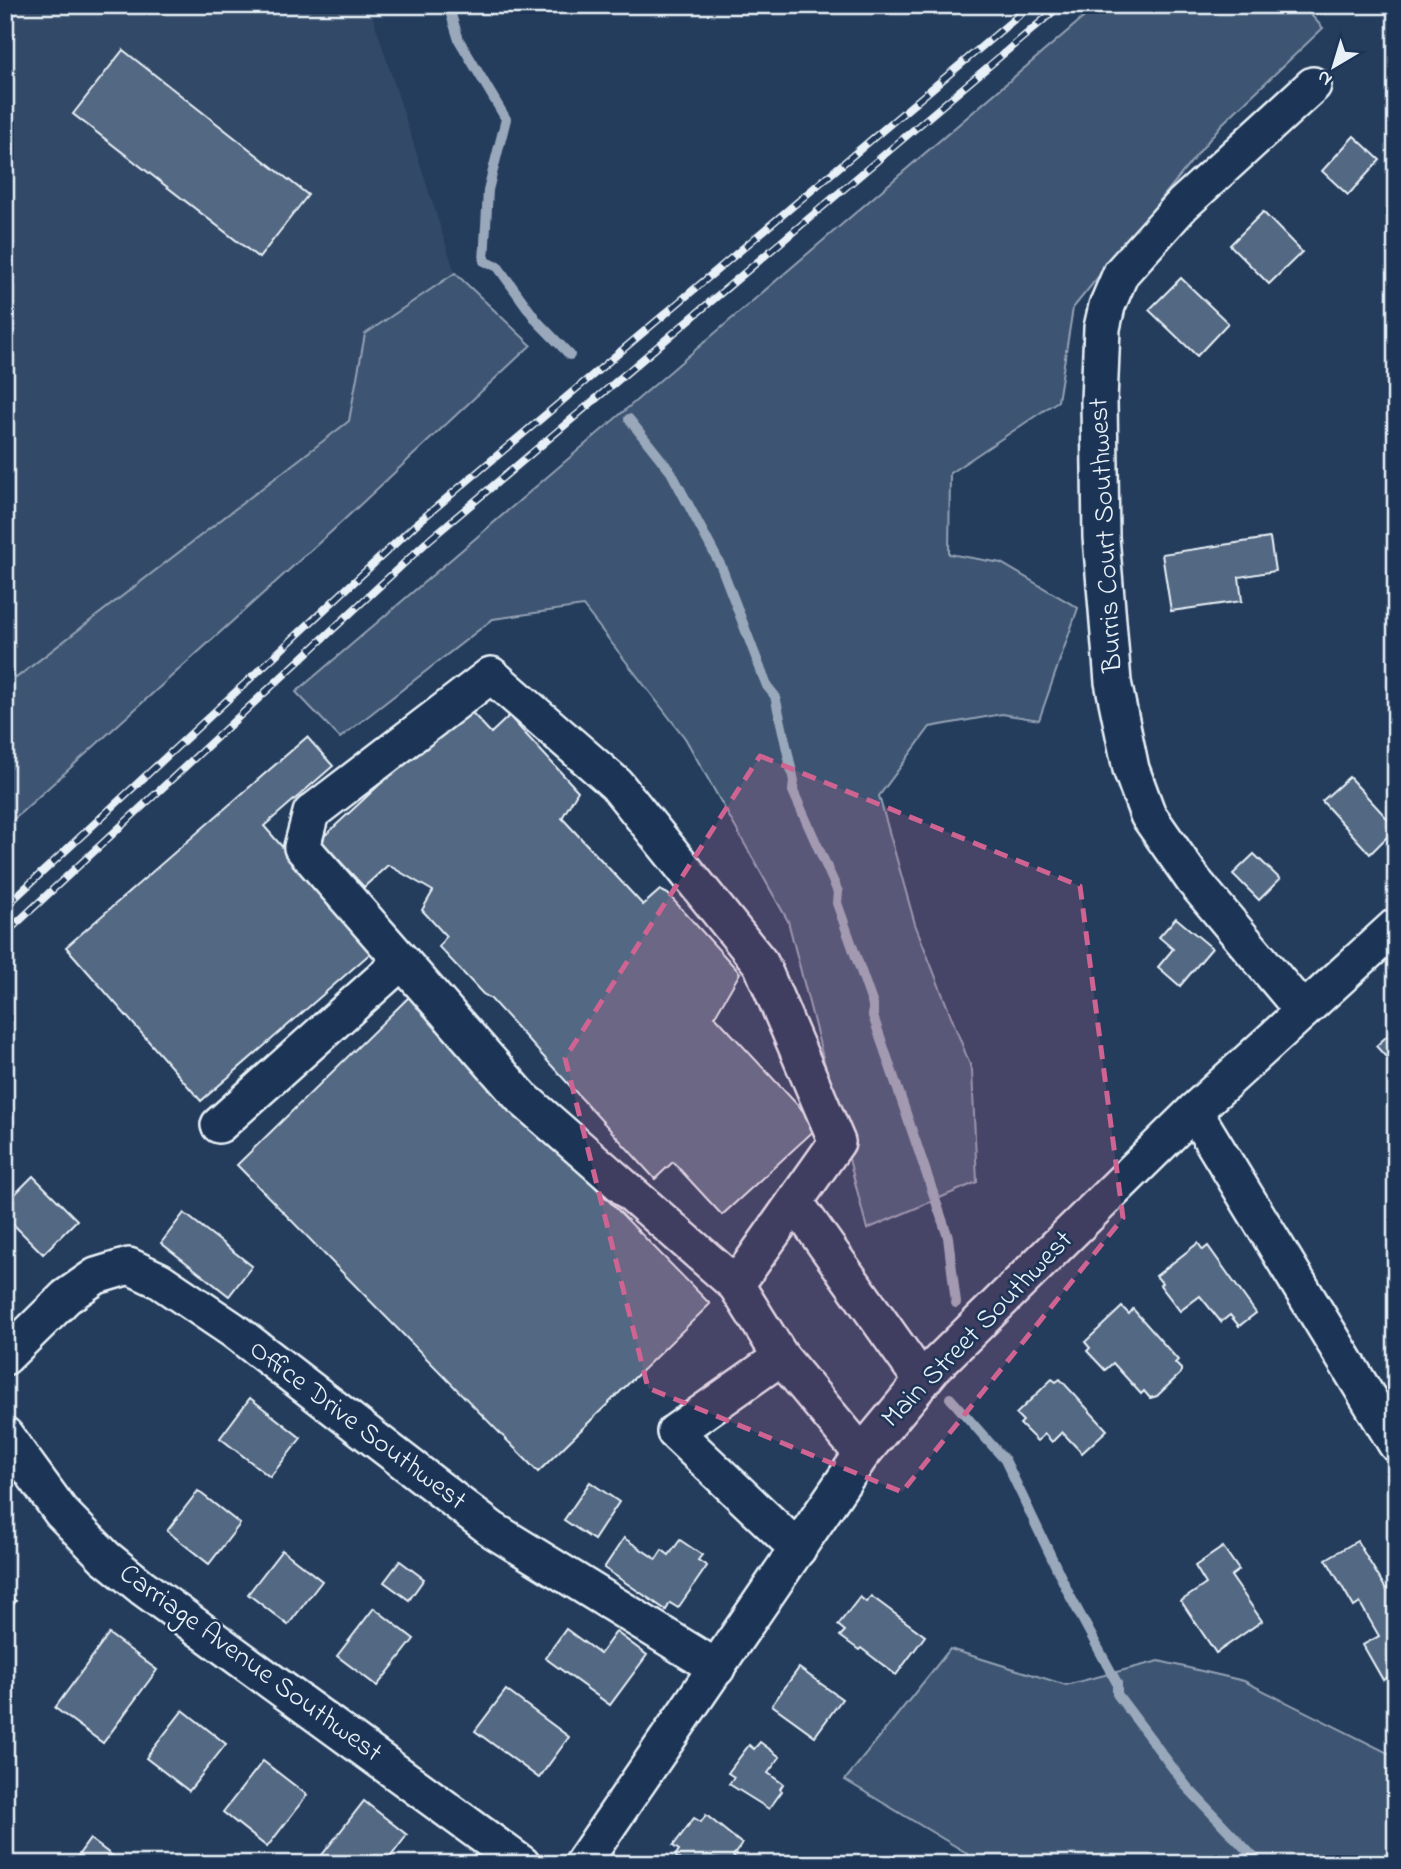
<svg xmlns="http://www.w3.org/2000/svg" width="1401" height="1869" viewBox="0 0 1401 1869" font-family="'Indie Flower',sans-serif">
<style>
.built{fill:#334a68}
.green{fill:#3e5472;stroke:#93a2b5;stroke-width:2}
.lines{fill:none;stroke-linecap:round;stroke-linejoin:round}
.stream{stroke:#99a8ba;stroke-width:10}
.building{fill:#536782;stroke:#e8f1f8;stroke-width:2}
.minor-casing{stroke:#e8f1f8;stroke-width:40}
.minor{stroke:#1d3557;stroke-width:35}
.rail-casing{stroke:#e8f1f8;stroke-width:8}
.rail{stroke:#1d3557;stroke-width:5;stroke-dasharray:16;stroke-linecap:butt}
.marked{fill:#cf6492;fill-opacity:0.2;stroke:#cf6492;stroke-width:5;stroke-dasharray:14 9;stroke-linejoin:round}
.labels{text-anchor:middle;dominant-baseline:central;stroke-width:5;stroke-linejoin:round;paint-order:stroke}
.street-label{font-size:28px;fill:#e8f1f8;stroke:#1d3557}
</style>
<rect width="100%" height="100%" fill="#253d5d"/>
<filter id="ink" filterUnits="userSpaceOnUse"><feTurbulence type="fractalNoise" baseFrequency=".0143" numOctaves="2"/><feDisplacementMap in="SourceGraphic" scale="14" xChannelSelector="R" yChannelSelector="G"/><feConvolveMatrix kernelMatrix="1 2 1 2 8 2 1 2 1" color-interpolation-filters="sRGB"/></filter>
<g filter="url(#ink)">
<path class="built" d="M5,5H369L455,273L365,334L349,421L16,678L5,665Z"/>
<g class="green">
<path d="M1098,5H1302L1323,28L1221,125L1073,308L1058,401L950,473L949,554L1001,563L1078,608L1039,720L1002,714L930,727L879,796L915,924L972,1070L977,1182L867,1229L788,921L685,738L583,606L493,619L340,738L296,692Z"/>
<path d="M455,273L531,345L332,531L5,827V665L16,678L349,421L365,334Z"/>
<path d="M950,1649L1066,1685L1159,1661L1244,1681L1396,1757V1864H975L965,1852L845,1780Z"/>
</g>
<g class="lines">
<g class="stream">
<path d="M448,5L459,40L506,119L488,190L484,261L498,267L537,321L570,355"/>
<path d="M629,419L671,472L721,566L767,686L775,696L794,781L793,791L838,892L837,903L873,1005V1016L948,1237L956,1303"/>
<path d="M950,1398L1005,1460L1070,1596L1117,1683V1694L1187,1787L1260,1864"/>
</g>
</g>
<g class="building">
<path d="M123,50L308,195L259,258L73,114Z"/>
<path d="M1354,136L1380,160L1348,195L1322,171Z"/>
<path d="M1263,212L1302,252L1269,284L1230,245Z"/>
<path d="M1181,278L1228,323L1197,356L1149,310Z"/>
<path d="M1270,538L1275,571L1239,577L1242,601L1171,611L1162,554Z"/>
<path d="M465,705L491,733L509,716L578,791L562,818L643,905L660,890L668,894L740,973L715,1016L818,1127L722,1215L673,1162L655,1179L490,998L483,994L439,947L446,936L422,910L433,891L388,865L364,887L320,840Z"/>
<path d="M307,737L333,766L264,826L373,951L201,1101L66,947Z"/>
<path d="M1349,777L1396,828L1370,854L1322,801Z"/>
<path d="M1254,854L1280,879L1259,900L1233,874Z"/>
<path d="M1176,918L1212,948L1180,986L1158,967L1173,949L1159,937Z"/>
<path d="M409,997L710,1304L538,1472L237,1165Z"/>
<path d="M1396,1028V1068L1376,1046Z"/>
<path d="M33,1176L77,1220L43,1254L5,1216V1204Z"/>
<path d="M184,1213L252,1266L229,1296L161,1243Z"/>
<path d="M1198,1243L1203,1250L1208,1246L1256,1313L1239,1326L1230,1315L1221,1322L1200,1296L1180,1311L1160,1285L1162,1283L1156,1276Z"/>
<path d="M1122,1307L1129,1314L1133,1309L1178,1360L1175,1363L1181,1369V1373L1157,1396L1150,1398L1144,1391L1141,1394L1113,1363L1105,1370L1087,1351L1090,1348L1085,1342Z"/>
<path d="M1052,1379L1056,1382L1060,1379L1107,1430L1082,1453L1062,1432L1052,1442L1045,1434L1037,1441L1020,1424L1023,1421L1016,1414Z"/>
<path d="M250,1398L301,1438L270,1477L220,1438Z"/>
<path d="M590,1482L619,1502L594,1540L564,1520Z"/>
<path d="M198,1491L240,1524L209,1564L167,1531Z"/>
<path d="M624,1538L656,1559L662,1550L669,1555L680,1540L702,1555L698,1560L707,1566L678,1608L670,1603L666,1610L604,1568Z"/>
<path d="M1357,1541L1386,1589L1392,1585L1396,1591V1672L1383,1680L1363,1645L1379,1636L1360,1603L1354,1607L1326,1559Z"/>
<path d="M1223,1547L1239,1570L1231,1576L1262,1621L1216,1653L1181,1601L1206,1584L1195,1566Z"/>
<path d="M282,1550L322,1581L288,1625L248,1594Z"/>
<path d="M400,1561L424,1579L409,1600L384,1582Z"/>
<path d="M5,1594L16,1601L5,1616Z"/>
<path d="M871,1596L925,1636L896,1675L861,1648L859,1650L840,1636L845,1631L838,1625L860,1597L866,1602Z"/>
<path d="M374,1608L414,1639L377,1686L337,1656Z"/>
<path d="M566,1629L600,1654L616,1632L647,1655L610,1705L545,1658Z"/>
<path d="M109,1634L157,1670L103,1743L55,1708Z"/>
<path d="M799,1668L842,1699L815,1736L772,1705Z"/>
<path d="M506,1690L569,1737L539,1778L475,1731Z"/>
<path d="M183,1710L226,1744L189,1791L146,1758Z"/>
<path d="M760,1742L780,1757L768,1773L783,1784L780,1789L782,1791L769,1809L729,1784L734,1777L728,1773L749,1745L754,1749Z"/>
<path d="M263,1761L307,1795L267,1847L223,1812Z"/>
<path d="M364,1801L407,1835L385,1864H315Z"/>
<path d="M706,1815L742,1844L733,1856L743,1864H685L675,1856L679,1850L673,1846L694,1818L701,1822Z"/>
<path d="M90,1839L118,1860L115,1864H72Z"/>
</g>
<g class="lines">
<g class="minor-casing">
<g id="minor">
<path d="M1303,1011L1194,881L1148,815L1131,769L1113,682L1101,537L1099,401L1102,328L1107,306L1121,273L1183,204L1313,85"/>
<path d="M1194,1111L1396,1444"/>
<path d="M219,1125L402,961"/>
<path d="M795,1202L922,1381"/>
<path d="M736,1285L837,1142L761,964L616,784L491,675L311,813L302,847L521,1097L736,1285L781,1357L675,1432L798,1549"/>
<path d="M5,1357L66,1297L96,1276L129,1266L159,1280L233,1330L493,1530L717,1668"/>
<path d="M781,1357L862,1454"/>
<path d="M5,1435L61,1512L105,1557L142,1587L522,1864"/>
<path d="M582,1864L862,1454L933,1368L1194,1111L1396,926"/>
</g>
</g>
<use href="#minor" class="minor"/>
<g class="rail-casing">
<g id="rail">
<path d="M5,907L415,525L1031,5"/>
<path d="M5,934L429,540L1061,5"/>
</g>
</g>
<use href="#rail" class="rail"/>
</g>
</g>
<path class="marked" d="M760,756L1080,886L1123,1218L902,1492L648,1388L565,1058Z"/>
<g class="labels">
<g class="street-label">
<text transform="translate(1107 535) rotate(-93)">Burris Court Southwest</text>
<text transform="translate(978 1330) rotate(-46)">Main Street Southwest</text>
<text transform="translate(357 1426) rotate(37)">Office Drive Southwest</text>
<text transform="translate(250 1664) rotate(36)">Carriage Avenue Southwest</text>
</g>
</g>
<rect width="1401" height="1869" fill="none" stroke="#1d3557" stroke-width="28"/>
<rect x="14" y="14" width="1373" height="1841" fill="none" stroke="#e8f1f8" stroke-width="2.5" filter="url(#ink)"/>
<g transform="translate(1334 66) rotate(218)" stroke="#1d3557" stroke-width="5" paint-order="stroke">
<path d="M0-5L12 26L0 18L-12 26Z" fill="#e8f1f8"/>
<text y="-10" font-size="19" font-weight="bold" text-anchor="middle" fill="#e8f1f8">N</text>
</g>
</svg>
